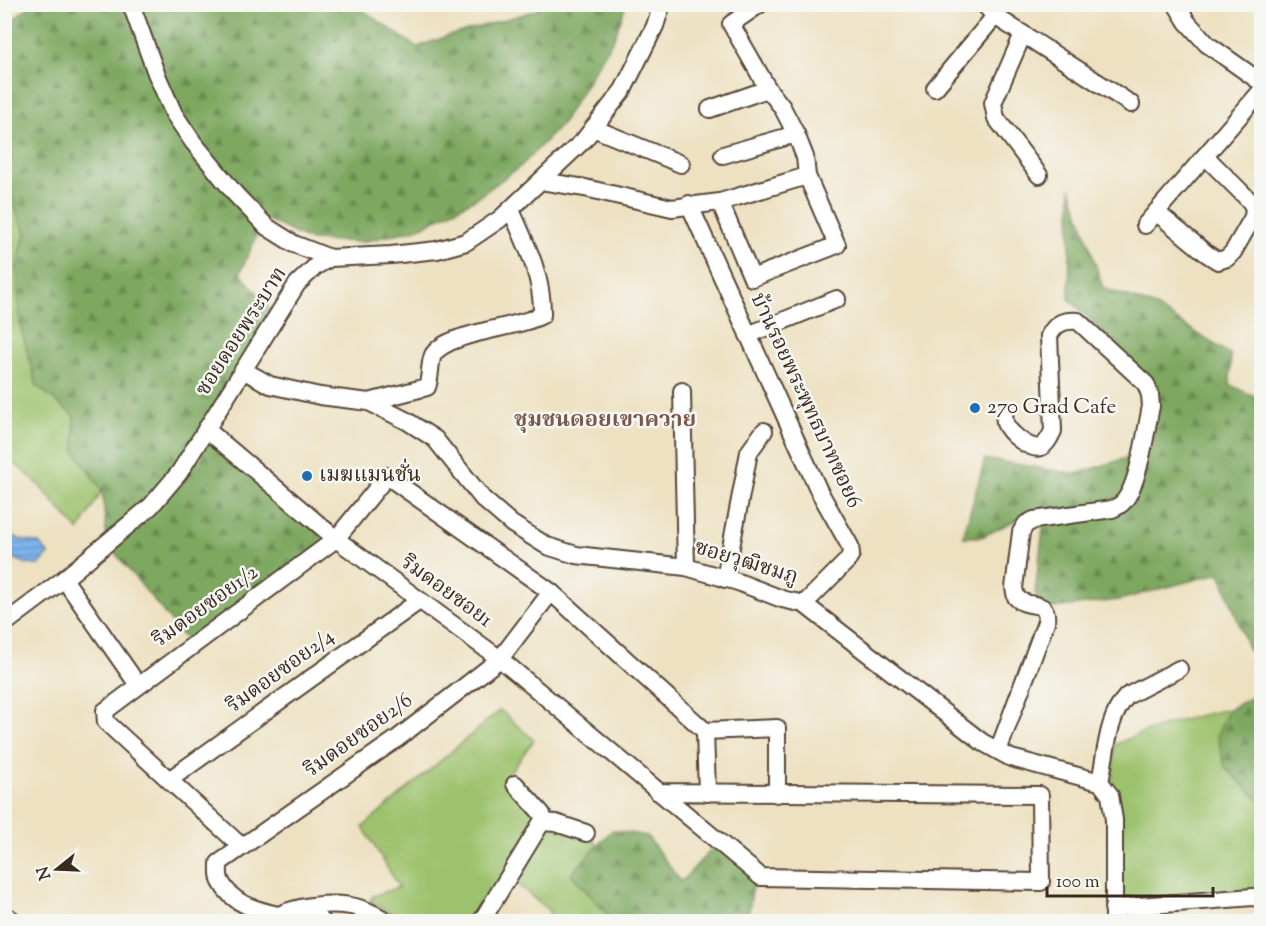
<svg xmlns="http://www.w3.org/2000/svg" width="1266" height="926" viewBox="0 0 1266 926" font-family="'Sorts Mill Goudy','Noto Serif Thai',serif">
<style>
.grass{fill:#9dc26d;stroke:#6c7646;stroke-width:1.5}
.forest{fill:url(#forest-firs);stroke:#5c693f;stroke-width:1.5}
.water{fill:url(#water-rules);stroke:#5c6e84;stroke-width:1.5}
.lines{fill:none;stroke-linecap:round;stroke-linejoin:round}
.minor-casing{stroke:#564536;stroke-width:20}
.minor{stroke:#fff;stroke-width:16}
.poi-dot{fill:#1f6fb2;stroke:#f6f6f2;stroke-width:2}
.labels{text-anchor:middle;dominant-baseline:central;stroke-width:5;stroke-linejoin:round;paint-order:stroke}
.street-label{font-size:21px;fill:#3b2a1e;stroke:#f6f6f2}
.poi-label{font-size:21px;fill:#3b2a1e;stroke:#f6f6f2;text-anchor:start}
.neighbourhood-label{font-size:22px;font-weight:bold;fill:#79574c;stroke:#f6f6f2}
</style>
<defs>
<pattern id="forest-firs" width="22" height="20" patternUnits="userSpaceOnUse" patternTransform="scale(1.5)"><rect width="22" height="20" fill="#7ea860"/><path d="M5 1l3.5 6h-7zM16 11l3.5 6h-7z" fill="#68894f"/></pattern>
<pattern id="water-rules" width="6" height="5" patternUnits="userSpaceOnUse" patternTransform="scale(1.5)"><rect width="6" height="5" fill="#7cb3eb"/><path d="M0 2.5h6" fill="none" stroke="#6792be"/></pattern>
</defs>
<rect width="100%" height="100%" fill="#f6f6f2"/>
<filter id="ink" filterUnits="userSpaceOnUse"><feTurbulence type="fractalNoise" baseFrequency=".0167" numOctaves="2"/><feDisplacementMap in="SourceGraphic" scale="12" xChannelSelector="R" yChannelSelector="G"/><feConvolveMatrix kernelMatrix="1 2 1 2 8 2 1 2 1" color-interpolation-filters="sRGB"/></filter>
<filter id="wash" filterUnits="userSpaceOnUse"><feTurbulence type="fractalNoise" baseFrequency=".008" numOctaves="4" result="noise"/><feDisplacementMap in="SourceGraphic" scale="24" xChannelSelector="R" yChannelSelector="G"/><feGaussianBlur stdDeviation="1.35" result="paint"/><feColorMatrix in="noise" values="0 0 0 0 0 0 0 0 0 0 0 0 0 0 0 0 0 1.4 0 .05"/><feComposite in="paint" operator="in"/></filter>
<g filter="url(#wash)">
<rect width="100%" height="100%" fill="#ede1c1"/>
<g class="grass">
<path d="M4,178L25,234L17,267L20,325L37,386L74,416L75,451L102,490L79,531L37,483L5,455Z"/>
<path d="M1229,709L1218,735L1225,766L1261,802V893L1128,900L1118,895L1112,783L1115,745C1150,727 1190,717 1229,709Z"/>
<path d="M500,710L534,740L507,776L539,816L476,921H404L370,901L373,896L399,887L363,827Z"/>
<path d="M542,822L586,833L598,845L572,874L613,921H546L550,912L509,877Z"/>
</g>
<g class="forest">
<path d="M31,5H355L417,47L448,36L537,10V5H626L614,38L561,125L521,166L475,199L420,228L363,242L309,240L253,213L261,226L240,273L277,316L207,429L336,539L191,646L107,543L102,490L75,451L74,416L37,386L20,325L17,267L25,234L5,178V26Z"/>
<path d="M1071,188L1103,288L1156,307L1231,355L1230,385L1261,399V683L1220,573L1119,600L1045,609L1035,592L1043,529L1040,508L982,537H963L985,459L1076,474L1152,450L1157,389L1137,366L1069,299Z"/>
<path d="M1261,692V802L1225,767L1217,735L1229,709Z"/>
<path d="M612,830L647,836L681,882L718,842L755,872L748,917L955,921H613L571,874Z"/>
</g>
<path class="water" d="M5,529C12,539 27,541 39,543L49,554L39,565C26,565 7,559 4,544C4,539 5,534 5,529Z"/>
</g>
<g filter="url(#ink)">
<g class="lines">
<g class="minor-casing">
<g id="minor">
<path d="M131,4L156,73L174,114L193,142L236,195L267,227L294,244L330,258"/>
<path d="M984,4L995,16L1131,104"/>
<path d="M1176,4L1187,22L1207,44L1262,83"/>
<path d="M1023,34L993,103L996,118L1039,175"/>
<path d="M935,88L995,16"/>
<path d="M710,109L768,89"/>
<path d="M593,128L681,164"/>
<path d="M723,155L796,134"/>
<path d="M541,181L585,188L672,208L720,202L807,176"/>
<path d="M720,202L752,278L837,245L807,176L805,157L796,134L782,107L768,89L731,24L760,4"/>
<path d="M689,204L819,491L850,546L851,554L847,561L804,604"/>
<path d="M1156,212L1207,254L1218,261L1227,258L1233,252L1253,217L1254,207L1249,200L1205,156"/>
<path d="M1145,225L1262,90"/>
<path d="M748,335L837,299"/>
<path d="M243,370L270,385L320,396L369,402L407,421L435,439L483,499L512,524L547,546L576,555L686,567L738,582L782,599L804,604L982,742L1011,758L1100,782L1110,795L1114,820V922"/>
<path d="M682,391L686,567"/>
<path d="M369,402L427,387C431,377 429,364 433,355C446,332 517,329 542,315C543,277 526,244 511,210"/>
<path d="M206,429L336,539L500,659L761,877L1041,882L1040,795L658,792"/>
<path d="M64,579L138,685"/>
<path d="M725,579L749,452L764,431"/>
<path d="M4,624L64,579L151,506L179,473L297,284L316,266L330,258L391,255L437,250L466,242L500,219L584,140L623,90L655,26L662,4"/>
<path d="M705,731L707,793"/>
<path d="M998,751L1046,622C1049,597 1028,611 1016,597L1014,588L1021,532L1026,524L1034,520L1112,509C1117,507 1121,505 1124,501C1139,484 1146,430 1151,406L1150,395L1146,384L1078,321C1063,320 1056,323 1049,336L1053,431C1050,437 1047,444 1041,447C1030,451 1009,433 1005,423C1005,421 1004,415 1004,413"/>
<path d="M169,780L419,601"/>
<path d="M1100,782C1106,754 1107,717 1127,696L1179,669"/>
<path d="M542,822L556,823L586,833"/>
<path d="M242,847L106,722L105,711L336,539L387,476L551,592L705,731L777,728V794"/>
<path d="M304,908L323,922"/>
<path d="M1113,908L1253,897L1262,898"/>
<path d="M4,914L15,922"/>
<path d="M278,915C256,910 232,904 221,882C218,877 219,869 219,863L398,738L500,659L551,592"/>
<path d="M269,921C291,905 337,900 362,909C371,912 380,917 388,922"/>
<path d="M481,922L543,820L542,814L515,784"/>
</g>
</g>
<use href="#minor" class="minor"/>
</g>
</g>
<g class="poi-dot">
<circle cx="975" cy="408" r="6"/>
<circle cx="307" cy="476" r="6"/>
</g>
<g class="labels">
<g class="street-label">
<text transform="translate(242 332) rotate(-57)">ซอยดอยพระบาท</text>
<text transform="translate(805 401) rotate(65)">บ้านรอยพระพุทธบาทซอย6</text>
<text transform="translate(746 563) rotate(17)">ซอยวุฒิชมภู</text>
<text transform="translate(446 592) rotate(36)">ริมดอยซอย1</text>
<text transform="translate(206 607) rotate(-36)">ริมดอยซอย1/2</text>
<text transform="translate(281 672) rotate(-36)">ริมดอยซอย2/4</text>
<text transform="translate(359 736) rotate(-36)">ริมดอยซอย2/6</text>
</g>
<g class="poi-label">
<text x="987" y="408">270 Grad Cafe</text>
<text x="319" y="476">เมฆแมนชั่น</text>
</g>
<g class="neighbourhood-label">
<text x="605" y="421">ชุมชนดอยเขาควาย</text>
</g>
</g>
<rect width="1266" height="926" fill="none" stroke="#f6f6f2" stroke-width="24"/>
<g transform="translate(57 869) rotate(252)" stroke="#f6f6f2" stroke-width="4.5" paint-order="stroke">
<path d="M0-4.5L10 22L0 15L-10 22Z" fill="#3b2a1e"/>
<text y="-9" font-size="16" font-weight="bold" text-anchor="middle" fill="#3b2a1e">N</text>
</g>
<path d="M1047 887v9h166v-9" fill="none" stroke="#3b2a1e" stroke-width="3"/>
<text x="1056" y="887" font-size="18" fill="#3b2a1e" stroke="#f6f6f2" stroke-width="4.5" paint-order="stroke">100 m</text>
</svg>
